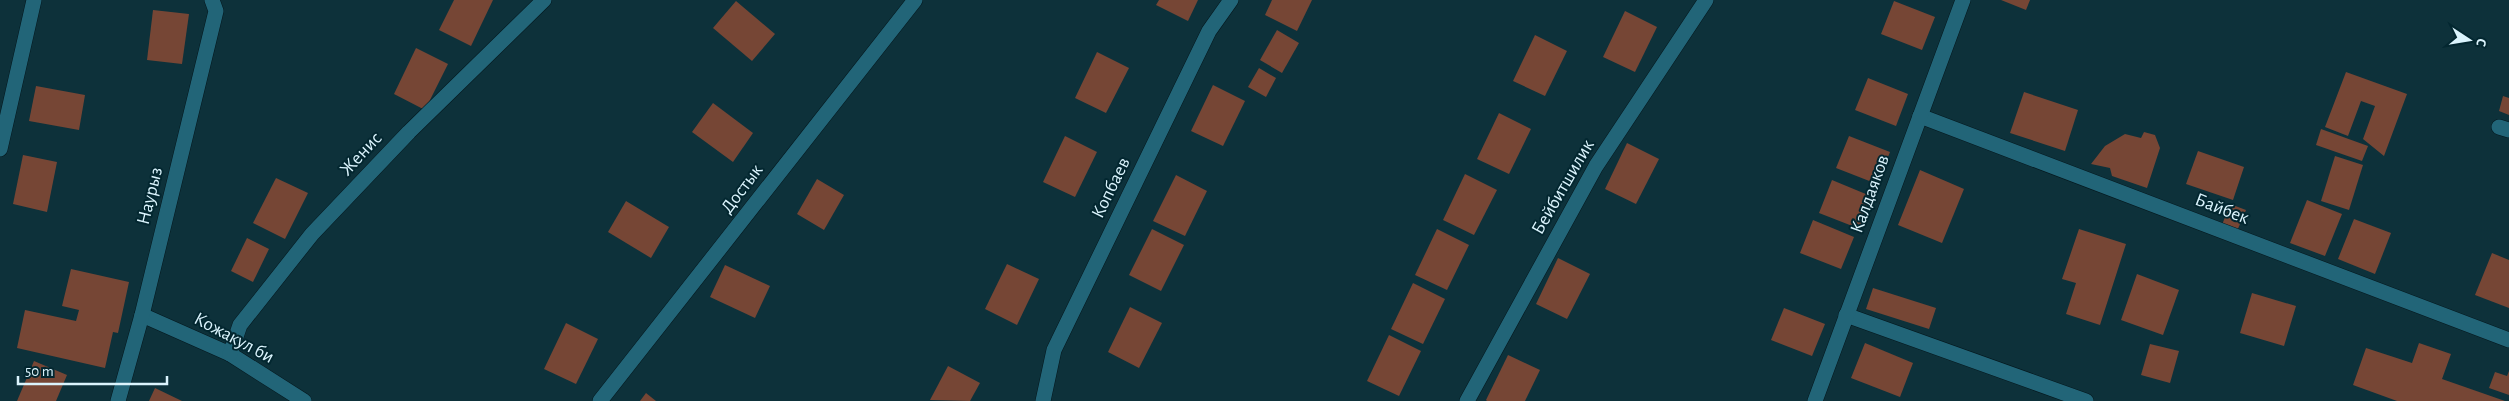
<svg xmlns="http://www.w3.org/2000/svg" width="2509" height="401" viewBox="0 0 2509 401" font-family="'Alegreya Sans',sans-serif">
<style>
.building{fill:#764635}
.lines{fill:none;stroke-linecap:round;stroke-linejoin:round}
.street-casing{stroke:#04171d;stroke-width:16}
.street{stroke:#226578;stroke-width:15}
.labels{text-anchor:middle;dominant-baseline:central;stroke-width:4;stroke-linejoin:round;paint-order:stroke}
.street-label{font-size:19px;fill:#dbf4fd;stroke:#032730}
</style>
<rect width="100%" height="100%" fill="#0d313a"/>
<g class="building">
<path d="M454,0H493L471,46L439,30Z"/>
<path d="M1159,0H1198L1188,21L1156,5Z"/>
<path d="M1272,0H1312L1297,31L1265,15Z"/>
<path d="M2001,0H2030L2026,10Z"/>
<path d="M736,1L775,34L752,61L713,28Z"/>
<path d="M1894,1L1935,17L1922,50L1881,34Z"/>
<path d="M153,10L189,14L182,64L147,60Z"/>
<path d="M1625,11L1657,27L1635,72L1603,57Z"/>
<path d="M1277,30L1299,43L1282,73L1260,60Z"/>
<path d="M1535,35L1567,51L1545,96L1513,81Z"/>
<path d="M416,48L448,64L425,110L394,94Z"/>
<path d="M1097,52L1129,68L1106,113L1075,98Z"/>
<path d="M1259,68L1276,78L1266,97L1248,87Z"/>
<path d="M2346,72L2407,94L2384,156L2363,139L2375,106L2361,101L2348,136L2325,127Z"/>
<path d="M1868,78L1908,94L1896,126L1855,110Z"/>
<path d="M1213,85L1245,101L1223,146L1191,131Z"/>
<path d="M36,86L85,95L79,130L29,121Z"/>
<path d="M2024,92L2078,110L2065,151L2010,133Z"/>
<path d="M2503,96L2509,98V115L2499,111Z"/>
<path d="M713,103L753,133L733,162L692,132Z"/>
<path d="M1499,113L1531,129L1509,174L1477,159Z"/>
<path d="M2321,129L2368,146L2362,161L2316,145Z"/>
<path d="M2144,132L2155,135L2160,148L2147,188L2112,176L2110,168L2091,164L2105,146L2125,134L2141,138Z"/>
<path d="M1065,136L1097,152L1075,197L1043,182Z"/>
<path d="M1849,136L1890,152L1877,184L1836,168Z"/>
<path d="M1627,143L1659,159L1636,204L1605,189Z"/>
<path d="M2198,151L2244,167L2233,200L2186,184Z"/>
<path d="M23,155L57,162L47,212L13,204Z"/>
<path d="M2335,156L2363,165L2349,210L2321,201Z"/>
<path d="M1920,170L1964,189L1942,243L1898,225Z"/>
<path d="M1465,174L1497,190L1474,235L1443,220Z"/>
<path d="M1176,175L1207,191L1185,236L1153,221Z"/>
<path d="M276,178L308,193L285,239L253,223Z"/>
<path d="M817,179L844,195L824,230L797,214Z"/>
<path d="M1832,180L1873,197L1860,229L1819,213Z"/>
<path d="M2307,200L2342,214L2325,256L2290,243Z"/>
<path d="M626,201L669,227L651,258L608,232Z"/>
<path d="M2230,204L2246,210L2237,231L2222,225Z"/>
<path d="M2354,219L2391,233L2375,274L2338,259Z"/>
<path d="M1813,220L1854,237L1841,269L1800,253Z"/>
<path d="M1152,229L1184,245L1161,291L1129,275Z"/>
<path d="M1437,229L1469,245L1447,290L1415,275Z"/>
<path d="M2079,229L2126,244L2100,325L2066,314L2076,283L2062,279Z"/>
<path d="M247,238L269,249L253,282L231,271Z"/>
<path d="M2492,253L2509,260V308L2475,295Z"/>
<path d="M1558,258L1590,274L1567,319L1536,304Z"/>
<path d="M1007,264L1039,279L1017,325L985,309Z"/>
<path d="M725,265L770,286L755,318L710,297Z"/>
<path d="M71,269L129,282L118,333L113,332L105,368L17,348L25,310L76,321L79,310L62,306Z"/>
<path d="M2137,274L2179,290L2163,335L2121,320Z"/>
<path d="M1413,283L1445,299L1423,344L1391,329Z"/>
<path d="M1873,288L1936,308L1929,329L1866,309Z"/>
<path d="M2252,293L2296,306L2284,346L2240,333Z"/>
<path d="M1130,307L1162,323L1139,368L1108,352Z"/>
<path d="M1784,308L1825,324L1812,356L1771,340Z"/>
<path d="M566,323L598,339L576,384L544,369Z"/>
<path d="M1389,335L1421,351L1399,396L1367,381Z"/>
<path d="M1865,343L1913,363L1900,397L1851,378Z"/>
<path d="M2419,343L2451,354L2442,379L2505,401H2397L2353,385L2366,348L2412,363Z"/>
<path d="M2150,344L2179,351L2170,383L2141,375Z"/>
<path d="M1508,355L1540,370L1525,401H1487L1486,400Z"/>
<path d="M34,361L67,375L56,401H17Z"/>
<path d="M948,366L980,383L970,401L930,400Z"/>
<path d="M2509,371V395L2489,388L2495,372L2507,376Z"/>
<path d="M155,388L182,401H149Z"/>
<path d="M646,393L656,401H640Z"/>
</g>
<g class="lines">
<g class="street-casing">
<g id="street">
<path d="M1920,116L2509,340"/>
<path d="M2499,127L2509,130"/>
<path d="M0,149L34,0"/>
<path d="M142,315L230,354L304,401"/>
<path d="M1846,315L2086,401"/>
<path d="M230,354L240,325L312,234L409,132L544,0"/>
<path d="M118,401L142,315L216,11L212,0"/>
<path d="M600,401L915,0"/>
<path d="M1043,401L1054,350L1209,31L1231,0"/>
<path d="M1467,401L1596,166L1706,0"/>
<path d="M1815,401L1963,0"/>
</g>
</g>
<use href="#street" class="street"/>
</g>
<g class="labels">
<g class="street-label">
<text transform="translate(361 154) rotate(-47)">Женис</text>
<text transform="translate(1563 187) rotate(-60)">Бейбитшилик</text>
<text transform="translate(1111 188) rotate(-64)">Копбаев</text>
<text transform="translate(742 189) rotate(-53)">Достык</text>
<text transform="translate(1870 194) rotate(-70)">Калдаяков</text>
<text transform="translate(150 196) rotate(-76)">Наурыз</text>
<text transform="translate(2222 209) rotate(21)">Байбек</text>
<text transform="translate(234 338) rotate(28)">Кожакул би</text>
</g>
</g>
<g transform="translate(2469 40) rotate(102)" stroke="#032730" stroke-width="4" paint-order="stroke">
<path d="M0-4L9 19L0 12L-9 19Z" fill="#dbf4fd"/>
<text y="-8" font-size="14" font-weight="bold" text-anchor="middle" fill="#dbf4fd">С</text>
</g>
<path d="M18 376v8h149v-8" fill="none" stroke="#dbf4fd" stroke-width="2.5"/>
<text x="25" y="376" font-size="15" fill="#dbf4fd" stroke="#032730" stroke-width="4" paint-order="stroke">50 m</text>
</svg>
